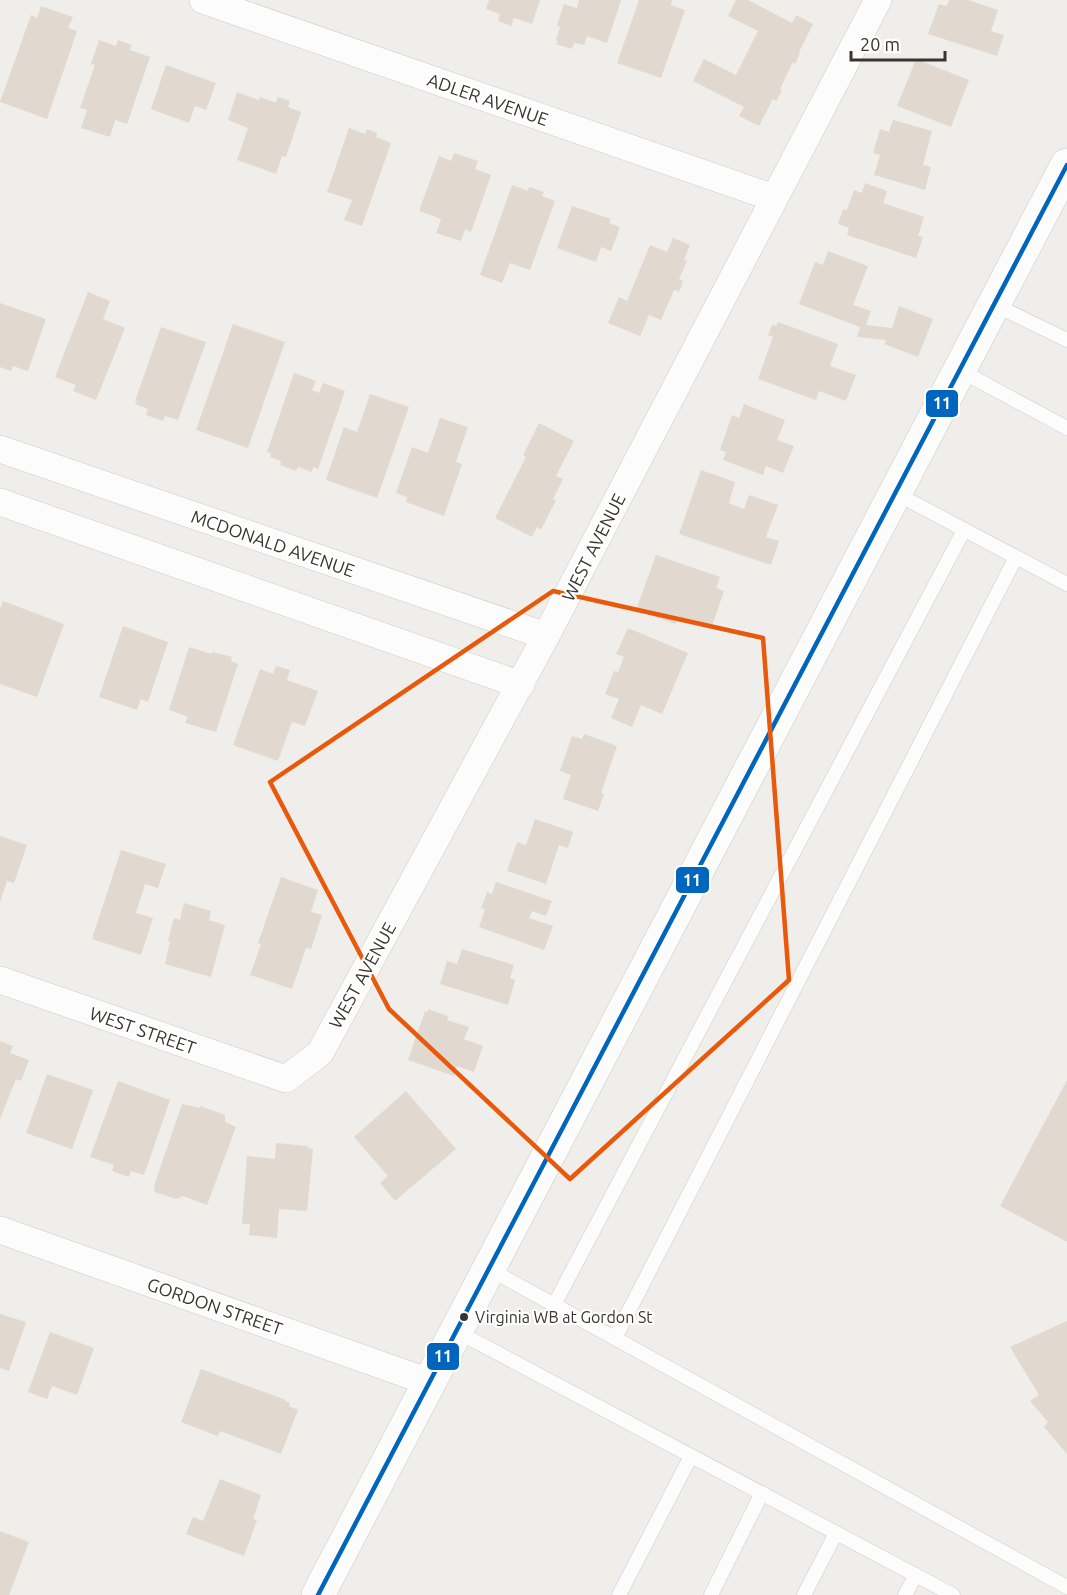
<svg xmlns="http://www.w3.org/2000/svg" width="1067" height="1595" viewBox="0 0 1067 1595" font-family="Ubuntu,sans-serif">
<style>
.building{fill:#e1d8d0}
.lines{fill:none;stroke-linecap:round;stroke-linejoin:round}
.lane-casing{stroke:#cdcbc8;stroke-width:15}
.street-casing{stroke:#cdcbc8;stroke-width:28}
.secondary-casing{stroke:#cdcbc8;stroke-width:34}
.lane{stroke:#fdfcfc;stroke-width:14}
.street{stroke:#fdfcfc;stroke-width:27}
.secondary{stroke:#fdfcfc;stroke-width:33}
.bus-1-casing{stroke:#fff;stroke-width:9}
.bus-1{stroke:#0065bd;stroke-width:4.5}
.marked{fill:none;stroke:#e8590c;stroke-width:4.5;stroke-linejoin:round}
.bus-dot{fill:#363532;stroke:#fff;stroke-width:2}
.labels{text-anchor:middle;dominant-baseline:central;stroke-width:4.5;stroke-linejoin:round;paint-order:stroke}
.bus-label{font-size:16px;fill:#363532;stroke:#fff;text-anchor:start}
.street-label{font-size:18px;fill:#363532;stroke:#fff}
.line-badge{stroke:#fff;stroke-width:2}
.badge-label{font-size:16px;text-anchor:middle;font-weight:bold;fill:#fff}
</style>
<rect width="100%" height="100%" fill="#f0eeea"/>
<g class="building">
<path d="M489,0H540L532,24L514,18L511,26L498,21L500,14L486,9Z"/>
<path d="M579,0H621L607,43L587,36L584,45L574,43L572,49L556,44L558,41L556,40L560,27L557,26L564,4L577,8Z"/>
<path d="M639,0H672L671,5L685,10L661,78L617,63Z"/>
<path d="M736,0H748L792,23L796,15L813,24L799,52L800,53L795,64L793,62L780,89L782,90L777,100L776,101L773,99L759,126L739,116L744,107L693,81L704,59L736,75L758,31L728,16Z"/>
<path d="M949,0H968L998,10L991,31L1004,35L997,56L928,34L939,4L947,6Z"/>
<path d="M41,6L73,17L68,28L77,31L47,119L0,102L31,15L37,18Z"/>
<path d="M99,40L116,46L118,40L132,45L130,50L150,57L127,124L115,120L110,137L81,128L87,110L80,108L95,65L91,64Z"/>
<path d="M916,59L969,80L951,127L897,106Z"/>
<path d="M166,65L216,83L206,110L195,106L189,123L151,109Z"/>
<path d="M237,92L259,100L260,97L274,102H276L278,97L290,101L288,107L301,112L286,157L282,156L276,174L237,160L248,128L228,120Z"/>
<path d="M893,120L932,131L923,165L931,167L925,190L874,175L880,155L873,153L880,129L889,132Z"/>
<path d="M349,128L365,134L367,129L377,133L376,137L391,143L362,226L344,220L352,200L327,192Z"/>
<path d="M454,153L478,161L475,169L491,175L471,232L465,229L461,241L436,233L441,219L419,211L439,156L451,161Z"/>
<path d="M865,183L887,191L883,203L924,217L918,236L923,237L916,258L847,235L849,228L838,224L843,209L847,210L854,190L862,193Z"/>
<path d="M512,185L528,191L529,187L544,192L542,196L555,201L530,270L510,263L502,283L480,275Z"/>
<path d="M572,206L611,219L609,223L620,227L611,251L601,247L596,262L557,248Z"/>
<path d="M673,238L690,245L684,260L687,261L679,279L683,281L679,292L674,290L661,320L649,315L640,336L608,323L619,297L627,301L650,245L667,252Z"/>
<path d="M828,251L868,266L853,305L871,311L866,325L892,328L899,306L933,319L918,357L884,344L886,340L857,337L860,327L799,304L815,262L823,265Z"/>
<path d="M88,292L110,301L103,319L125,328L96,400L73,391L76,385L55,377Z"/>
<path d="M0,303L46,319L28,371L13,366L11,371L0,367Z"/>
<path d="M778,322L838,344L830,366L856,375L846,401L819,391L816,400L758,379L773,337L768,335L772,325L776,326Z"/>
<path d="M233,324L285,342L248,448L196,430Z"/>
<path d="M161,327L206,342L178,420L165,416L163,421L146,415L148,409L135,404L137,401H135Z"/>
<path d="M294,373L316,381L312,390L319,393L323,383L345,391L318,469L313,467L312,472L298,467L296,471L280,465L281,461L270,457L271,453L267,452Z"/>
<path d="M370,394L409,407L377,498L326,480L344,427L357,432Z"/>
<path d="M744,404L785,420L777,440L794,446L783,473L766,466L763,475L723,460L726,452L720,450L732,415L739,418Z"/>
<path d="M440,418L468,427L456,462L462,464L444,516L406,502L407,497L396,493L412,447L428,453Z"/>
<path d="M539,423L574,441L556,476L563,479L553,499L556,500L541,530L537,527L532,537L495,518L526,457L523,455Z"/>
<path d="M701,470L735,482L729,503L744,509L749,495L778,505L766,537L779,541L771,565L679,534Z"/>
<path d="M656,555L720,577L716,588L724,591L711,629L677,617L675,624L636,610Z"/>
<path d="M3,601L64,624L37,697L0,684V609Z"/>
<path d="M123,626L168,642L148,702L141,699L137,710L99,697Z"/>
<path d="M628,628L688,653L662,714L641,705L632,727L611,718L619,699L605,694L614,671L618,672L624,657L616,654Z"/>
<path d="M189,647L212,654L213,652L232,657L231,661L238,664L216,732L185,723L188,717L169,710Z"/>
<path d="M276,666L290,670L287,680L318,691L305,726L292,722L278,761L233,745L260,669L273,674Z"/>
<path d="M584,734L617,746L601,793L604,794L598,811L563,799L571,775L560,771L572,736L582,739Z"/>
<path d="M535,819L573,832L568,848L559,845L546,884L507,871L517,842L526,845Z"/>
<path d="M0,836L27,845L14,883L7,881L0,902Z"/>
<path d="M121,850L166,864L158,888L145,884L136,913L153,918L141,955L92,939Z"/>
<path d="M281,877L318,890L311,912L322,915L311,949L306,948L292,989L250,975L261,944L258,943Z"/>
<path d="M496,882L552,901L546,916L532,911L529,918L553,926L544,950L479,927L485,909L481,908L484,901L487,892L492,894Z"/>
<path d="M184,903L211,911L209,920L225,925L211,977L165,964L170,942L168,941L174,918L180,920Z"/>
<path d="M462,949L514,965L510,978L515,980L508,1005L440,984L447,961L457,964Z"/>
<path d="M428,1009L448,1016L447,1020L469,1027L464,1039L483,1046L474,1072L457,1066L454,1076L408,1060L425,1011L428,1012Z"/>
<path d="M0,1041L13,1046L10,1053L29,1060L21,1081L16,1079L0,1119Z"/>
<path d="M47,1074L93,1090L72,1149L26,1133Z"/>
<path d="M1067,1080V1242L1000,1206Z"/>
<path d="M118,1081L170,1100L144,1175L131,1171L129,1177L112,1171L114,1165L90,1157Z"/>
<path d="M406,1091L456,1149L395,1201L380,1183L388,1176L354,1137Z"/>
<path d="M182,1104L200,1108V1106L225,1115V1122L236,1127L207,1205L183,1196L176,1199L155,1192L154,1186Z"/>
<path d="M276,1143L308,1146V1148L313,1149L307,1211L279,1209L277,1238L249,1235L250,1224H242L247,1156L275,1159Z"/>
<path d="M0,1314L26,1322L9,1371L0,1368Z"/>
<path d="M1067,1321V1454L1044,1427L1048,1422L1030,1401L1039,1395L1010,1347Z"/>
<path d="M50,1332L94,1348L77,1395L52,1386L47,1399L28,1392Z"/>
<path d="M201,1369L286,1400L285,1401L290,1403L289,1406L298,1410L281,1454L220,1431L218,1436L181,1422Z"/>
<path d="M220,1479L261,1495L253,1519L257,1520L244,1556L186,1534L193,1517L203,1521Z"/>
<path d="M0,1531L29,1542L9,1595H0Z"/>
</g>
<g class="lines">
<g class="lane-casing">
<g id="lane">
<path d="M993,304L1067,340"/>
<path d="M959,370L1067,428"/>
<path d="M895,493L1067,584"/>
<path d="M489,1269L1067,1587"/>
<path d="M554,1305L964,530"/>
<path d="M456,1331L953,1595"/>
<path d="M615,1338L1016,557"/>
<path d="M619,1595L691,1456"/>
<path d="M711,1595L762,1493"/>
<path d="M804,1595L836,1533"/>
<path d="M905,1595L916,1575"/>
</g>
</g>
<g class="street-casing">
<g id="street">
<path d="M203,0L774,198"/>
<path d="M0,449L546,636"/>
<path d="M0,502L521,685"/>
<path d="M0,980L286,1079L320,1053L546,636L878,0"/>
<path d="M0,1230L429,1382"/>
</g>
</g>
<g class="secondary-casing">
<path id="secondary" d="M318,1595L1067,165"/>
</g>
<use href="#lane" class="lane"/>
<use href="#street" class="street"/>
<use href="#secondary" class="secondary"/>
<g class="bus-1-casing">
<path id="bus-1" d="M318,1595L1067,165"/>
</g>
<use href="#bus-1" class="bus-1"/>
</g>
<path class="marked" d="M553,591L763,638L789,980L570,1179L389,1009L270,782Z"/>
<circle class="bus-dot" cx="464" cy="1317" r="5"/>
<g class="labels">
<g class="bus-label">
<text x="475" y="1317">Virginia WB at Gordon St</text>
</g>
<g class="street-label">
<text transform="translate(488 99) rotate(19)">ADLER AVENUE</text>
<text transform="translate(273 543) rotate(19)">MCDONALD AVENUE</text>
<text transform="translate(593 547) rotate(-63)">WEST AVENUE</text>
<text transform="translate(362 975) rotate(-61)">WEST AVENUE</text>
<text transform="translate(143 1030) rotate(19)">WEST STREET</text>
<text transform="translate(215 1306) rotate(19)">GORDON STREET</text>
</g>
</g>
<g class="line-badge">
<rect x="925" y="389" width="34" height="29" rx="6" fill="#0065bd"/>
<rect x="675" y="866" width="35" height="28" rx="6" fill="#0065bd"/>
<rect x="426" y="1342" width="34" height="29" rx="6" fill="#0065bd"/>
</g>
<g class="badge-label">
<text x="942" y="409">11</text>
<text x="692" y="886">11</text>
<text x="443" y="1362">11</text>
</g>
<path d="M851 51v9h94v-9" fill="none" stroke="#363532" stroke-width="3"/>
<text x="860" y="51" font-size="18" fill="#363532" stroke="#ffffff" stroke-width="4.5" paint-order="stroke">20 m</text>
</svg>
